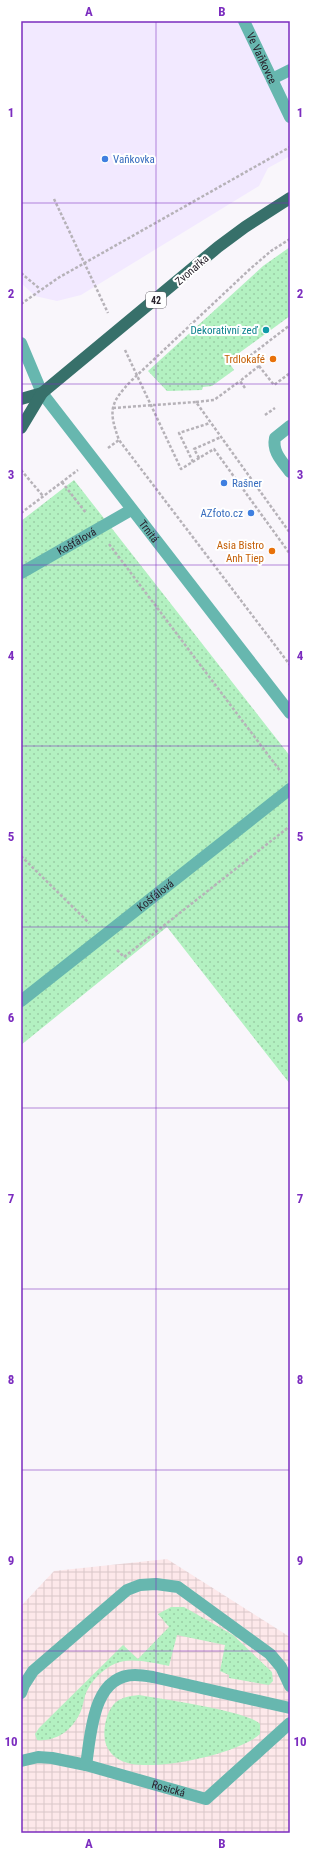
<svg xmlns="http://www.w3.org/2000/svg" width="311" height="1854" viewBox="0 0 311 1854" font-family="'Roboto Condensed',sans-serif">
<style>
.commercial{fill:#f2e9ff}
.industrial{fill:url(#industrial-grid)}
.green{fill:url(#green-dots)}
.lines{fill:none;stroke-linecap:round;stroke-linejoin:round}
.path{stroke:#b6b2b8;stroke-width:2.5;stroke-dasharray:3 2;stroke-linecap:butt}
.minor{stroke:#67b7af;stroke-width:12}
.major{stroke:#37706a;stroke-width:12}
.grid{fill:none;stroke:#7b2cbf;stroke-width:1;stroke-opacity:0.55}
.shop-dot{fill:#3f7fe0;stroke:#fff;stroke-width:1.5}
.culture-dot{fill:#0f9aa8;stroke:#fff;stroke-width:1.5}
.food-dot{fill:#e8710a;stroke:#fff;stroke-width:1.5}
.labels{text-anchor:middle;dominant-baseline:central;stroke-width:4;stroke-linejoin:round;paint-order:stroke}
.shield{fill:#fff;stroke:#68646b;stroke-width:1}
.shield-label{font-size:10px;font-weight:bold;fill:#27212b}
.street-label{font-size:11px;fill:#27212b;stroke:#fff}
.shop-label{font-size:11px;fill:#366cbe;stroke:#fff;text-anchor:start}
.culture-label{font-size:11px;fill:#0d838f;stroke:#fff;text-anchor:end}
.food-label{font-size:11px;fill:#c56008;stroke:#fff;text-anchor:end}
.neatline{fill:none;stroke:#7b2cbf;stroke-width:1.5}
.grid-label{font-size:13px;text-anchor:middle;font-weight:bold;fill:#7b2cbf}
</style>
<defs>
<pattern id="industrial-grid" width="8" height="8" patternUnits="userSpaceOnUse"><rect width="8" height="8" fill="#fde8ea"/><path d="M0 4h8M4 0v8" fill="none" stroke="#d9c7c9"/></pattern>
<pattern id="green-dots" width="8" height="8" patternUnits="userSpaceOnUse"><rect width="8" height="8" fill="#b3f1c1"/><path d="M2 2h.1M6 6h.1" fill="none" stroke="#9acea6" stroke-width="1.8" stroke-linecap="round"/></pattern>
</defs>
<rect width="100%" height="100%" fill="#f9f6fb"/>
<path class="commercial" d="M21,21H290V156L268,168L259,186L81,295L57,301L35,296L21,283Z"/>
<path class="industrial" d="M167,1559L290,1637V1833H21V1606L54,1571Z"/>
<g class="green">
<path d="M290,247V316L228,361L234,370L212,386L203,387L202,390L167,391L148,371L263,266Z"/>
<path d="M74,480L290,756V1084L167,927L21,1045V521Z"/>
<path d="M171,1607H184L233,1635L272,1672L273,1681L269,1685L229,1678V1675L220,1671L225,1645L177,1635L169,1666C153,1663 136,1658 120,1662C108,1665 94,1677 88,1689C83,1697 84,1707 79,1715C71,1731 55,1742 37,1740L35,1734L39,1728L123,1645L138,1659L169,1627L158,1614Z"/>
<path d="M139,1695C161,1699 248,1711 260,1724V1734C239,1754 146,1775 120,1760C116,1758 111,1754 109,1750C100,1739 105,1711 116,1702C123,1697 130,1696 139,1695Z"/>
</g>
<g class="lines">
<g class="path">
<path d="M54,199L108,313"/>
<path d="M290,239L271,251L250,269L132,380C110,403 108,410 119,440L290,665"/>
<path d="M21,273L40,289"/>
<path d="M21,304L58,278L290,147"/>
<path d="M125,350L181,469L214,449L290,554"/>
<path d="M259,366L274,385L290,373"/>
<path d="M245,388L240,381L259,366L251,355L290,325"/>
<path d="M196,402L214,400L240,381"/>
<path d="M113,408L196,402L290,533"/>
<path d="M265,415L275,408"/>
<path d="M108,448L119,440"/>
<path d="M199,458L194,449L221,437"/>
<path d="M193,462L179,433L210,423"/>
<path d="M21,470L43,496"/>
<path d="M62,482L86,513"/>
<path d="M21,513L78,470"/>
<path d="M109,544L281,772"/>
<path d="M21,856L89,923"/>
<path d="M117,950L124,957L290,826"/>
</g>
<g class="minor">
<path id="s1" d="M244,21L290,117"/>
<path d="M272,79L290,70"/>
<path id="s2" d="M21,343L42,393L290,713"/>
<path d="M290,426L275,438C272,452 282,461 290,472"/>
<path id="s3" d="M21,573L131,510"/>
<path id="s4" d="M21,1001L290,789"/>
<path d="M21,1693L24,1685L33,1671L127,1590L140,1585L156,1584L178,1587L270,1654L281,1667L290,1686"/>
<path id="s5" d="M21,1761L38,1757L52,1758L86,1765L206,1799L290,1723"/>
<path d="M86,1765C91,1735 92,1675 135,1675C141,1675 147,1676 153,1677L290,1708"/>
</g>
<g class="major">
<path d="M21,399L42,393"/>
<path d="M21,428L42,393L218,247L245,227L290,198"/>
</g>
</g>
<path class="grid" d="M156,21V1833M21,203H290M21,384H290M21,565H290M21,746H290M21,927H290M21,1108H290M21,1289H290M21,1470H290M21,1651H290"/>
<g class="shop-dot">
<circle cx="105" cy="159" r="4"/>
<circle cx="224" cy="483" r="4"/>
<circle cx="251" cy="513" r="4"/>
</g>
<circle class="culture-dot" cx="266" cy="330" r="4"/>
<g class="food-dot">
<circle cx="273" cy="359" r="4"/>
<circle cx="272" cy="551" r="4"/>
</g>
<g class="labels">
<rect class="shield" x="146" y="292" width="20" height="16" rx="3"/>
<g class="shield-label">
<text x="156" y="300">42</text>
</g>
<g class="street-label">
<text stroke="none"><textPath href="#s1" startOffset="41">Ve Vaňkovce</textPath></text>
<text transform="translate(192 270) rotate(-41)">Zvonařka</text>
<text stroke="none"><textPath href="#s2" startOffset="229">Trnitá</textPath></text>
<text stroke="none"><textPath href="#s3" startOffset="64">Košťálová</textPath></text>
<text stroke="none"><textPath href="#s4" startOffset="171">Košťálová</textPath></text>
<text stroke="none"><textPath href="#s5" startOffset="152">Rosická</textPath></text>
</g>
<g class="shop-label">
<text x="113" y="159">Vaňkovka</text>
<text x="232" y="483">Rašner</text>
<text x="243" y="513" text-anchor="end">AZfoto.cz</text>
</g>
<g class="culture-label">
<text x="258" y="330">Dekorativní zeď</text>
</g>
<g class="food-label">
<text x="265" y="359">Trdlokafé</text>
<text x="264" y="545">Asia Bistro<tspan x="264" dy="13">Anh Tiep</tspan></text>
</g>
</g>
<rect width="311" height="1854" fill="none" stroke="#ffffff" stroke-width="44"/>
<rect x="22" y="22" width="267" height="1810" class="neatline"/>
<g class="grid-label">
<text x="89" y="16">A</text>
<text x="222" y="16">B</text>
<text x="11" y="117">1</text>
<text x="300" y="117">1</text>
<text x="11" y="298">2</text>
<text x="300" y="298">2</text>
<text x="11" y="479">3</text>
<text x="300" y="479">3</text>
<text x="11" y="660">4</text>
<text x="300" y="660">4</text>
<text x="11" y="841">5</text>
<text x="300" y="841">5</text>
<text x="11" y="1022">6</text>
<text x="300" y="1022">6</text>
<text x="11" y="1203">7</text>
<text x="300" y="1203">7</text>
<text x="11" y="1384">8</text>
<text x="300" y="1384">8</text>
<text x="11" y="1565">9</text>
<text x="300" y="1565">9</text>
<text x="11" y="1746">10</text>
<text x="300" y="1746">10</text>
<text x="89" y="1848">A</text>
<text x="222" y="1848">B</text>
</g>
</svg>
